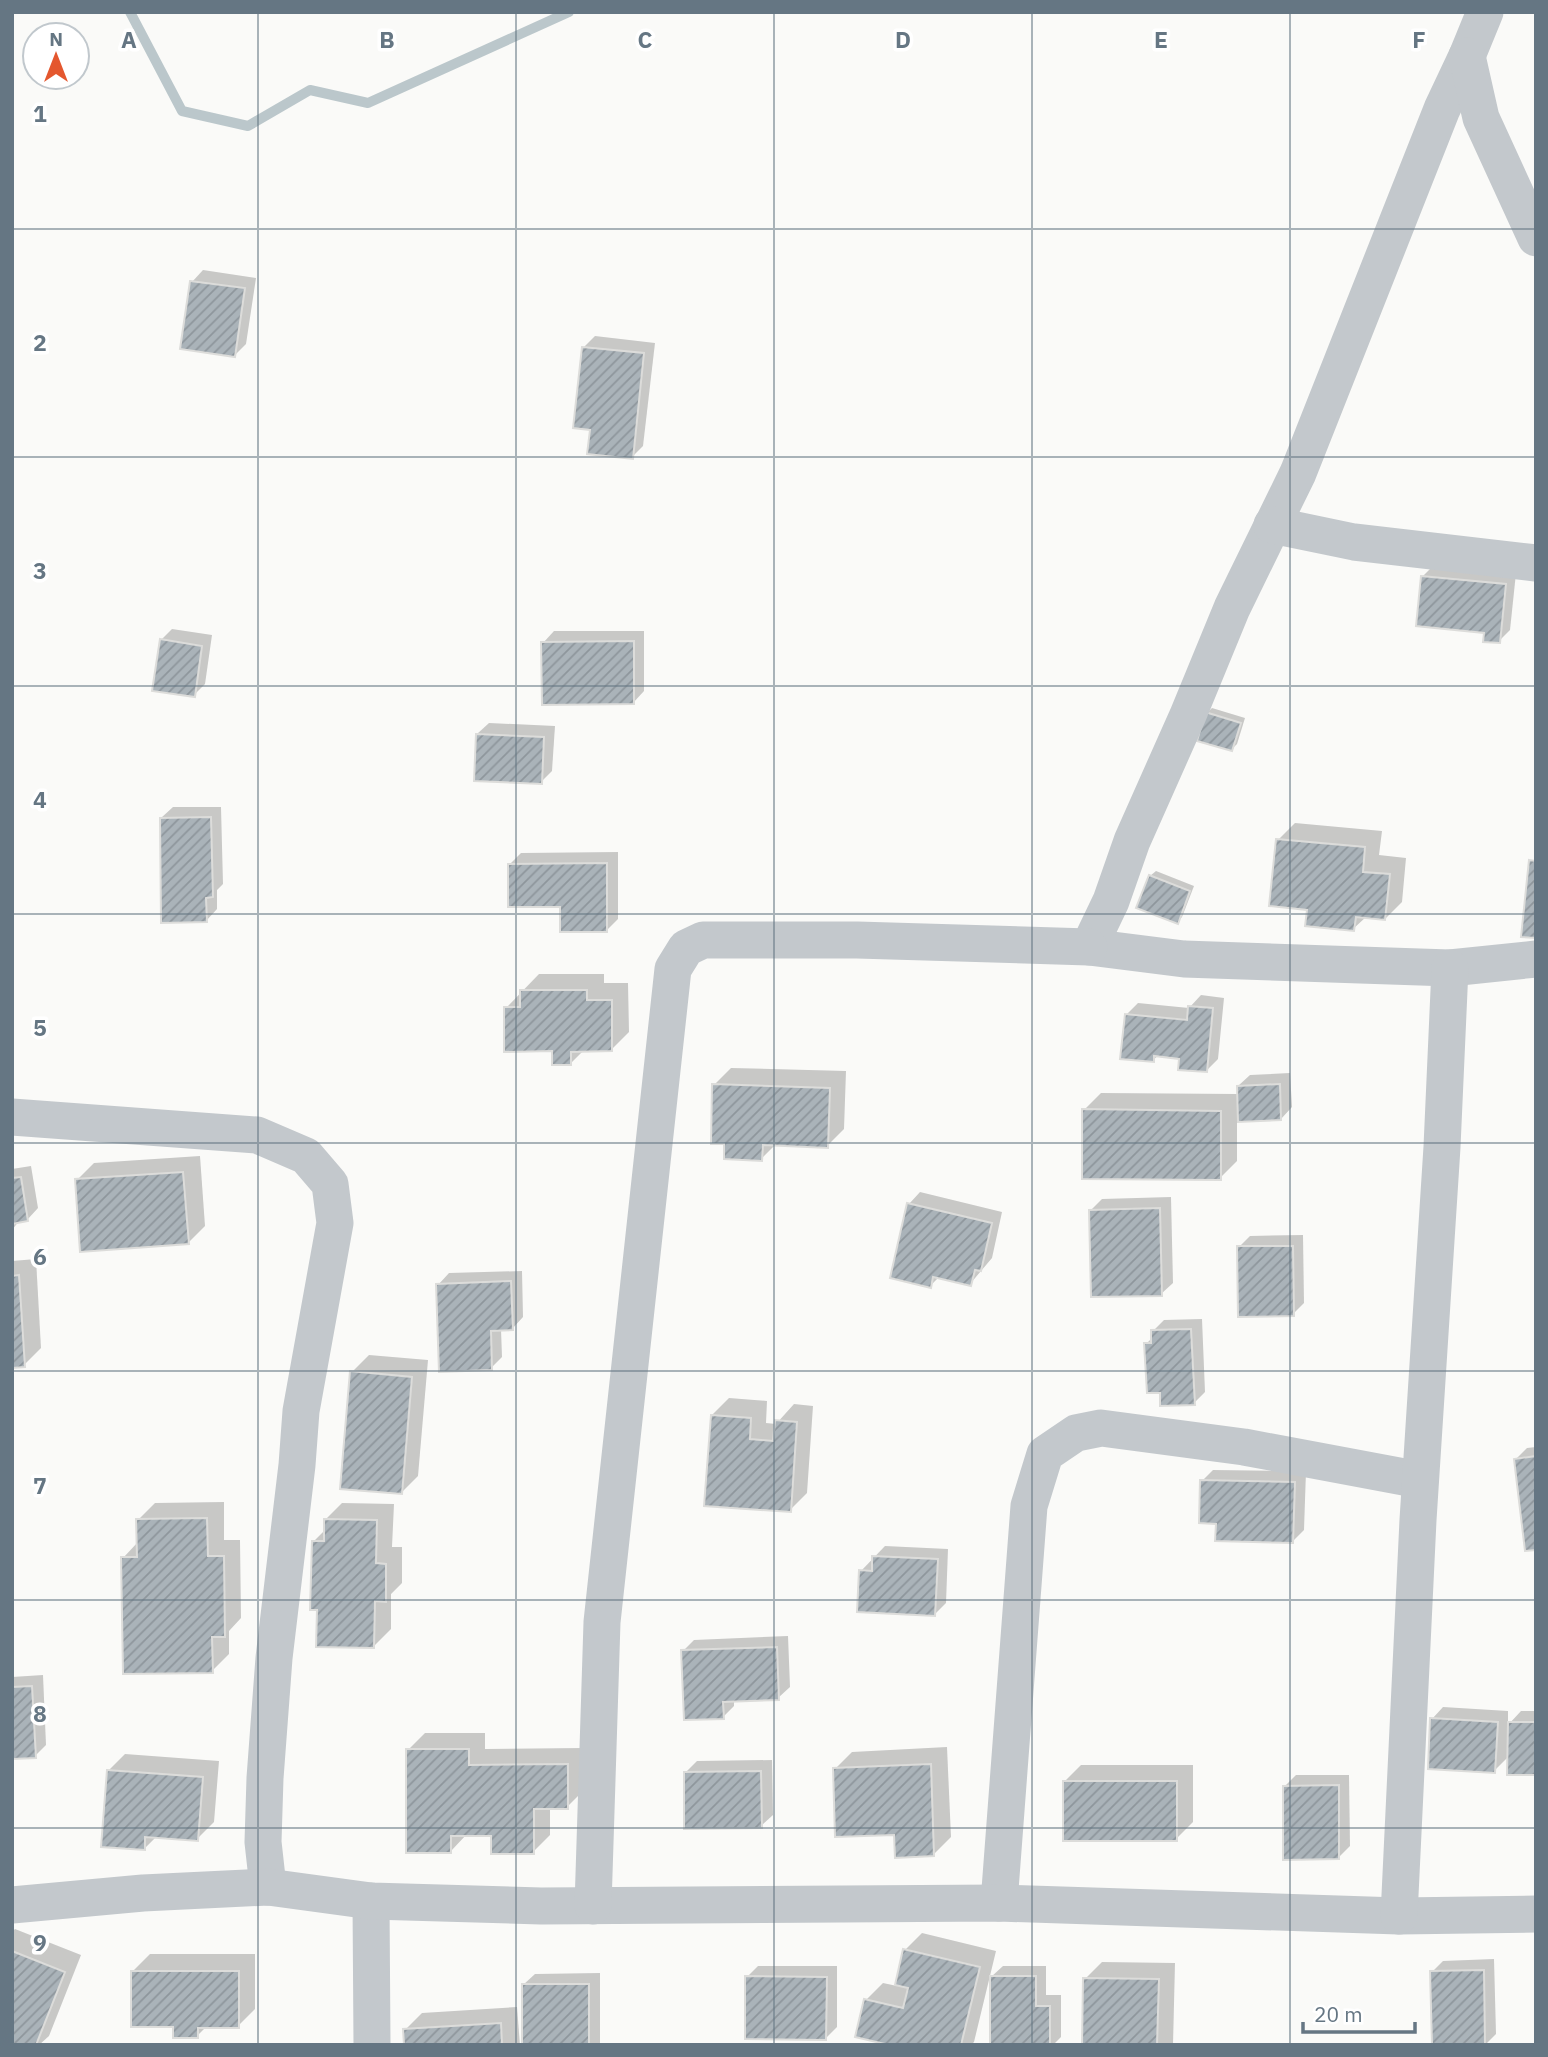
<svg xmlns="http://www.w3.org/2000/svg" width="1548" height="2057" viewBox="0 0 1548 2057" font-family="'IBM Plex Sans',sans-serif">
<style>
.shadow{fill:#0003}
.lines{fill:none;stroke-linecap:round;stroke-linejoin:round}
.stream{stroke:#bbc7cb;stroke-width:10}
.building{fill:url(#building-hatch);stroke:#dcdcda;stroke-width:2}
.street{stroke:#c3c8cc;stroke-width:37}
.grid{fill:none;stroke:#657683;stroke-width:2;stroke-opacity:0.55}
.grid-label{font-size:23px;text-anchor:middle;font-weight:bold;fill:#657683;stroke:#fff;stroke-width:7;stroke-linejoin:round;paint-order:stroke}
</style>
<defs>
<pattern id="building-hatch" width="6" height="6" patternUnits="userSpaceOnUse" patternTransform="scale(1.75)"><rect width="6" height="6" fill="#aab3b9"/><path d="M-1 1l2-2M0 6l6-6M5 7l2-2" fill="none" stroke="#8e969c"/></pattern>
</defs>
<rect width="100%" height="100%" fill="#fafaf8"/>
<g class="shadow">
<path d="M203,270L256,278L246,344L235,355L192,282Z"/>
<path d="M595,336L655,343L643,446L632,457L592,428L584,347Z"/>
<path d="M1434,565L1516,573L1510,630L1499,641L1423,576Z"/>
<path d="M172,629L212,635L205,684L194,695L161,640Z"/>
<path d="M554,631H644V691L633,703L543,643Z"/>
<path d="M1212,708L1245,718L1237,744L1232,749L1207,713Z"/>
<path d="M489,723L555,726L552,771L541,782L477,734Z"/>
<path d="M173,807H221L223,884L217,890V909L206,921L161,818Z"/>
<path d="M1295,823L1382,831L1379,855L1406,858L1402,902L1385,919L1366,917L1353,929L1309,908L1278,840Z"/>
<path d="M618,852V919L607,930L562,906L510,864L521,853Z"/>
<path d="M1156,871L1194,886L1182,917L1177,922L1150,876Z"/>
<path d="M539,974H604V983H628L629,1032L612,1049L584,1050L570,1064L506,1008Z"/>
<path d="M1201,995L1224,998L1218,1059L1207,1070L1181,1057L1159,1055L1153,1060L1126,1015L1138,1003L1189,1008Z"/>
<path d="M731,1068L846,1071L844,1129L827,1146L776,1144L761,1159L726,1142L714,1085Z"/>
<path d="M1290,1073L1292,1107L1281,1119L1237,1121V1161L1220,1178L1084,1110L1101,1093L1239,1094L1238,1086L1250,1075Z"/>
<path d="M200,1156L205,1226L188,1243L77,1180L94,1163Z"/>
<path d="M31,1166L38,1208L27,1220L19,1221L12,1230V1169Z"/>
<path d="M920,1192L1002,1212L992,1258L970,1284L939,1277L930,1286L909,1204Z"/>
<path d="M1171,1197L1173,1283L1161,1294L1091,1210L1102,1199Z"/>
<path d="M1303,1235L1304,1303L1293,1314L1239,1247L1250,1236Z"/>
<path d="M36,1259L41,1348L24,1365L12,1366V1261Z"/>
<path d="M522,1271L523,1317L512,1329H501L502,1357L491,1368L438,1285L449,1273Z"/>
<path d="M1202,1319L1205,1392L1194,1403L1161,1391L1146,1344L1153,1337V1331L1164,1320Z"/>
<path d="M369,1355L428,1360L418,1476L401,1493L352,1372Z"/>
<path d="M729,1398L767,1401L766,1423L776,1424L794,1404L813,1406L807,1493L790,1510L712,1415Z"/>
<path d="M1536,1447V1548L1516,1459L1527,1448Z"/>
<path d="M1213,1470L1306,1471L1304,1530L1293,1541L1202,1481Z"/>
<path d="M224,1502V1540H240L241,1618L229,1631V1654L212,1671L123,1558L138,1542V1520L155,1503Z"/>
<path d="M342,1503L394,1504L392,1547H402V1583L391,1594V1629L374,1646L319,1608L313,1542L325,1530V1520Z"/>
<path d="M885,1546L948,1549L946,1603L935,1614L861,1571Z"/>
<path d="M788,1636L790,1687L778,1698L734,1700V1706L723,1717L683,1651L694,1640Z"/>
<path d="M43,1675L46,1745L35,1756L12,1758V1677Z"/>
<path d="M1443,1707L1508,1711V1725L1521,1711H1536V1774L1509,1756L1494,1771L1432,1719Z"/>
<path d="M425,1733H485V1749L584,1748V1790L567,1807H550V1835L533,1852L493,1834H467L451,1851L408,1750Z"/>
<path d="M947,1747L951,1837L934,1854L896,1833L835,1769L852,1752Z"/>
<path d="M125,1754L219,1761L214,1822L197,1839L157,1836L144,1849L108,1771Z"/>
<path d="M772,1760L773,1815L761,1826L686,1772L697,1761Z"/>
<path d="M1081,1765H1193V1822L1176,1839L1064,1782Z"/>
<path d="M1296,1775H1349L1350,1846L1339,1857L1284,1787Z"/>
<path d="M15,1929L81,1955L49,2036L39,2045H12V1932Z"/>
<path d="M922,1933L996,1951L974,2042L971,2045H896L866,2000L883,1983L897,1986L905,1950Z"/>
<path d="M150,1954H255V2009L238,2026H207L197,2036L174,2025L133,1971Z"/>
<path d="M1494,1959L1496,2034L1485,2045H1433L1432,1972L1443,1961Z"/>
<path d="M1102,1962L1175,1963L1173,2045H1084L1085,1979Z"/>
<path d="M758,1966H837V2027L826,2038L747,1977Z"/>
<path d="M1003,1966H1046V1995H1061V2037L1053,2045H992L991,1977Z"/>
<path d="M600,1973V2045H524L523,1985L535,1974Z"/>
<path d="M517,2007L520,2045H406L405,2030L422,2013Z"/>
</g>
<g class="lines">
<path class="stream" d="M130,12L182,111L248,126L310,90L368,103L569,12"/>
</g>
<g class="building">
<path d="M190,281L245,288L235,357L180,349Z"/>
<path d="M582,347L644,353L633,459L587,454L590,430L573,428Z"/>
<path d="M1421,576L1506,584L1500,643L1483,642L1484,633L1416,626Z"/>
<path d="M160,639L202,646L195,697L152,691Z"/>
<path d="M634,641V704L542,705L541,642Z"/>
<path d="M1205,712L1241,723L1232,751L1197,741Z"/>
<path d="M476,734L544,737L542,784L474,781Z"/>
<path d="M211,817L213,897L206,898L207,922L161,923L160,818Z"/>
<path d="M1276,839L1365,847L1363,872L1390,874L1385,920L1356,917L1354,931L1305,926L1307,910L1269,906Z"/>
<path d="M1529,860L1536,861V938L1521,937Z"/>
<path d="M607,863V932H560V907H508V864Z"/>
<path d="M1149,875L1190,891L1178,924L1136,908Z"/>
<path d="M520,990H587V1000H612V1051L571,1052V1065H552V1051L504,1052V1007H520Z"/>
<path d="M1188,1006L1213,1008L1207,1072L1178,1070L1179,1059L1154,1056V1062L1120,1059L1125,1014L1187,1020Z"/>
<path d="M712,1084L830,1088L828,1148L763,1145L762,1161L724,1159V1144H711Z"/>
<path d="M1280,1084L1281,1120L1238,1122L1237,1086Z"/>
<path d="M1082,1109L1221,1111V1180L1082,1179Z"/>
<path d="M183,1172L189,1244L80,1252L75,1179Z"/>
<path d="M21,1177L28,1221L12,1224V1178Z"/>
<path d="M907,1203L992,1223L981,1271L975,1270L971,1286L933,1277L931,1288L890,1278Z"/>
<path d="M1160,1208L1162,1296L1091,1297L1089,1210Z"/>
<path d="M1237,1246H1293L1294,1316L1238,1317Z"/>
<path d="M19,1275L25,1367L12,1368V1276Z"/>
<path d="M511,1281L513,1330L491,1331L492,1370L439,1372L436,1284Z"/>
<path d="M1191,1329L1195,1405L1160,1406V1393H1147L1144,1343H1151V1330Z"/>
<path d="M350,1371L412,1377L402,1494L340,1489Z"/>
<path d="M711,1415L751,1418L750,1439L773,1441L775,1420L797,1422L791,1512L704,1506Z"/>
<path d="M1536,1456V1550L1525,1551L1514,1459Z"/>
<path d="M1200,1480L1295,1482L1293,1543L1215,1541L1216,1524L1199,1523Z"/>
<path d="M207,1518L208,1556H224L225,1637H212L213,1673L123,1674L121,1557H137L136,1519Z"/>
<path d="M324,1519L377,1520L376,1563L386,1564V1602L375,1601L374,1648L316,1647L317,1610H310L312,1541H324Z"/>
<path d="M872,1556L938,1559L935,1616L857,1612L859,1570L872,1571Z"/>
<path d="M777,1647L779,1700L723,1702L724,1719L684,1720L681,1650Z"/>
<path d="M32,1686L36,1758L12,1759V1687Z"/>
<path d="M1430,1718L1498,1722L1495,1773L1428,1769Z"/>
<path d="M1508,1722H1536V1775H1507Z"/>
<path d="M406,1749H469V1765L568,1764V1809H534V1854H491V1836H451V1853H406Z"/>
<path d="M931,1764L934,1856L895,1858L894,1835L835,1837L833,1768Z"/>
<path d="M107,1770L203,1777L198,1841L145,1837V1850L101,1847Z"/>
<path d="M761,1771L762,1828L684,1829V1772Z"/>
<rect x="1063" y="1781" width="114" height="60"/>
<path d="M1339,1785V1859L1283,1860V1786Z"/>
<path d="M903,1949L980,1967L961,2045H889L855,2037L864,1999L903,2008L908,1988L895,1985Z"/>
<path d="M12,1951L65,1972L36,2045H12Z"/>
<path d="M1484,1970L1485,2045H1432L1430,1971Z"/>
<path d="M131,1971H239V2028H198V2038H173V2027H131Z"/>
<path d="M745,1976L827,1977L826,2040L745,2039Z"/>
<path d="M990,1976H1036V2006H1050V2045H990Z"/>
<path d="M1083,1978L1159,1979L1157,2045H1082Z"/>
<rect x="522" y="1984" width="67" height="61"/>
<path d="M501,2023L502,2045H404L403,2029Z"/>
</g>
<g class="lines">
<g class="street">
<path d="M1485,12L1467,56L1442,109L1298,473L1232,608L1188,715L1132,841L1111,901L1089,947L1184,959L1450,968L1536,959"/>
<path d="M1467,56L1481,118L1536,238"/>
<path d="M1272,525L1354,542L1536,563"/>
<path d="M12,1117L257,1135L306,1156L330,1184L335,1223L301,1411L297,1465L274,1658L265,1778L263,1842L268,1887"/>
<path d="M371,1901L372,2045"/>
<path d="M999,1903L1029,1506L1045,1454L1076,1433L1101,1428L1244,1447L1420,1480"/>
<path d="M12,1905L143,1893L268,1887L371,1901L541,1906L999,1903L1399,1916L1536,1914"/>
<path d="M593,1906L602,1622L673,969L686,948L703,940H857L1089,947"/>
<path d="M1399,1916L1418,1520L1442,1147L1450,968"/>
</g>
</g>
<path class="grid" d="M258,12V2045M516,12V2045M774,12V2045M1032,12V2045M1290,12V2045M12,229H1536M12,457H1536M12,686H1536M12,914H1536M12,1143H1536M12,1371H1536M12,1600H1536M12,1828H1536"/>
<g class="grid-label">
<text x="129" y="48">A</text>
<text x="387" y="48">B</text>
<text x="645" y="48">C</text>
<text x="903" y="48">D</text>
<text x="1161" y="48">E</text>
<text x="1419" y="48">F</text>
<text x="40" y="122">1</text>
<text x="40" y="351">2</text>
<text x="40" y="579">3</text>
<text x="40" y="808">4</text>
<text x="40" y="1036">5</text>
<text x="40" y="1265">6</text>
<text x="40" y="1494">7</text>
<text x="40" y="1722">8</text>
<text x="40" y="1951">9</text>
</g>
<rect width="1548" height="2057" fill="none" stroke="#657683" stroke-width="28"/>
<g transform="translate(56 56)"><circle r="33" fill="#ffffff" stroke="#c1c8cd" stroke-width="2"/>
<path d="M0-5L12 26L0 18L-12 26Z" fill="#e4572e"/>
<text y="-10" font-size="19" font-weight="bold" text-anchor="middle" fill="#657683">N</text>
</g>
<path d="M1303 2022v10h112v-10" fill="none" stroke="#657683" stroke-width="3.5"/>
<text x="1314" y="2022" font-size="21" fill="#657683" stroke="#ffffff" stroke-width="5" paint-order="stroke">20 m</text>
</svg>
